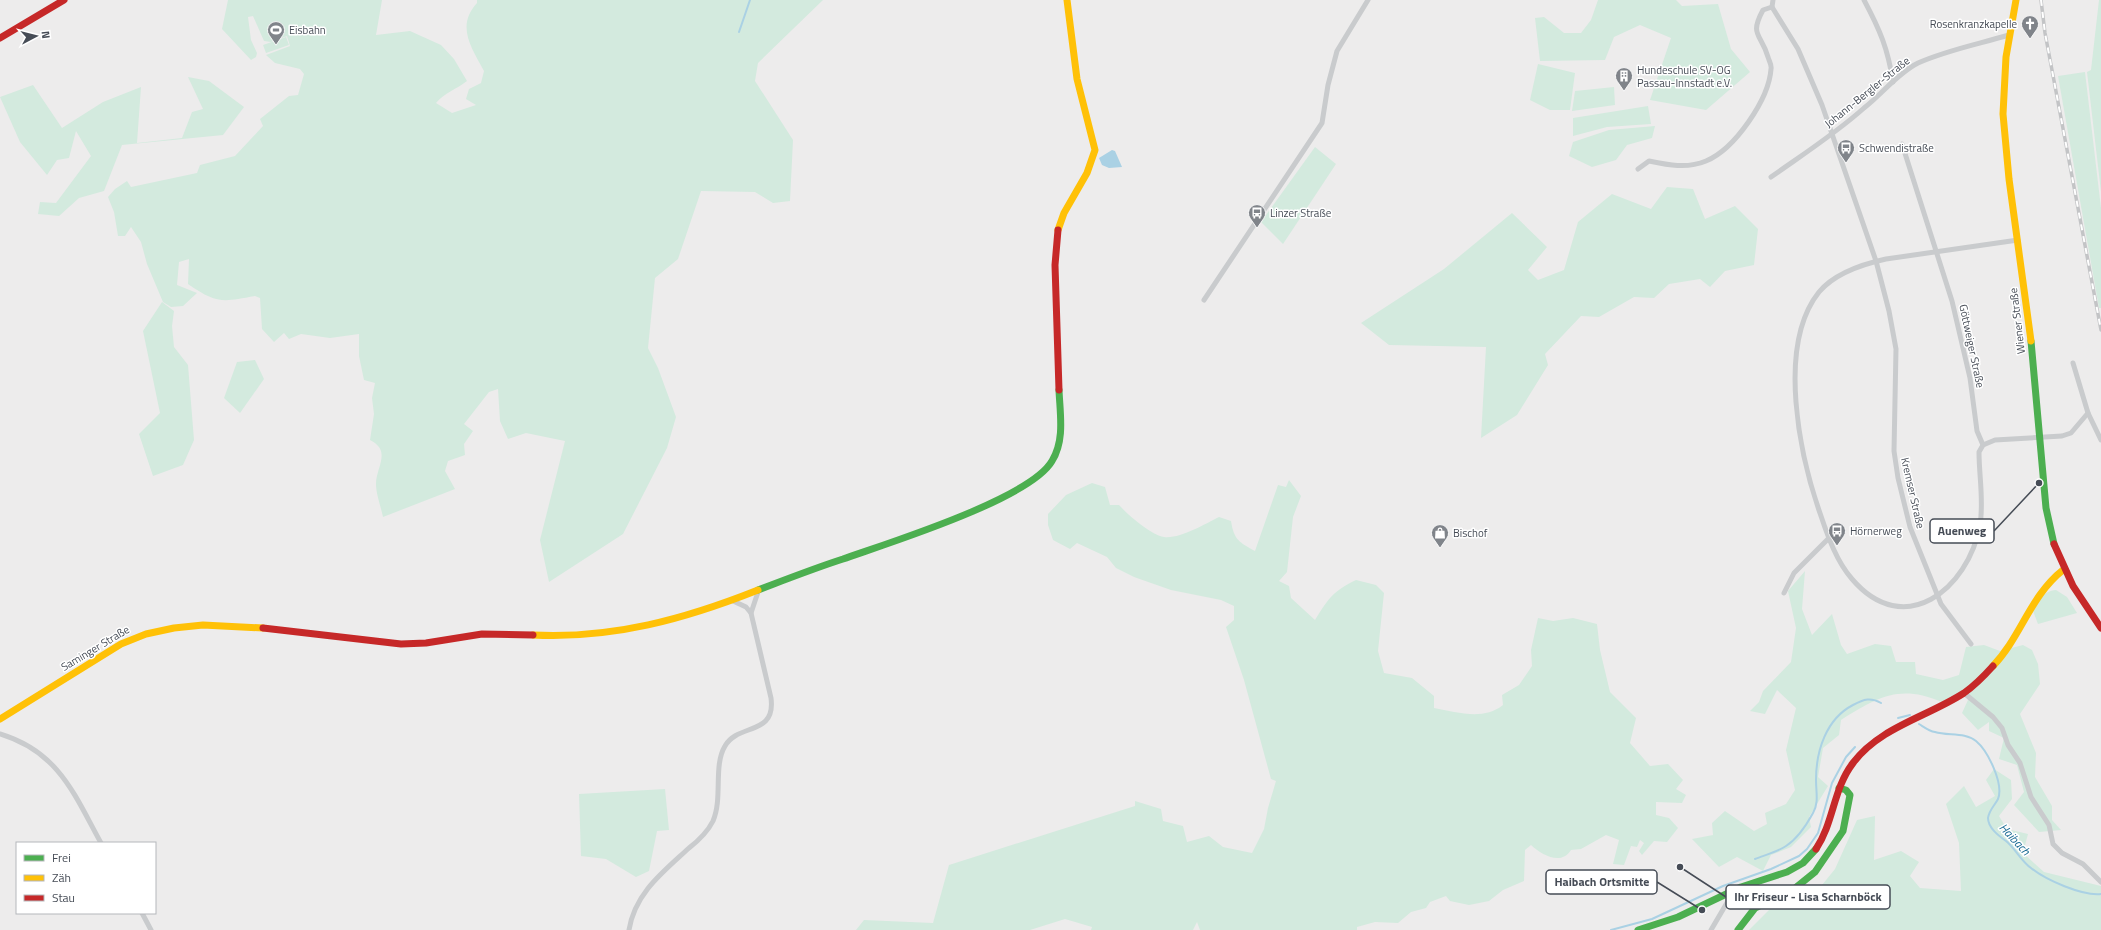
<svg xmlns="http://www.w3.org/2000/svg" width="2101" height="930" viewBox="0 0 2101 930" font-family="'Titillium Web',sans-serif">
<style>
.green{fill:#d3eade}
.water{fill:#aad1e4}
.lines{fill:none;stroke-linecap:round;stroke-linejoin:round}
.stream{stroke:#aad1e4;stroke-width:2}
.street{stroke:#c9cbcd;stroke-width:5}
.fast{stroke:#4caf50;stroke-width:7}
.slow{stroke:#ffc107;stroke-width:7}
.jam{stroke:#c62828;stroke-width:7}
.rail-casing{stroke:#c3c4c6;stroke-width:3.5}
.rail{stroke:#fff;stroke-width:2;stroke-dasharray:6;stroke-linecap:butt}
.labels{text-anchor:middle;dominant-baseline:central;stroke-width:3;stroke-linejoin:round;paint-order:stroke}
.poi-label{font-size:11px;fill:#464c56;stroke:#fff;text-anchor:start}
.street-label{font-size:11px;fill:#464c56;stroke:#fff}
.water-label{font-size:12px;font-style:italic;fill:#1a6b94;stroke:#fff}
.leader{fill:none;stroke:#464c56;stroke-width:1.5}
.callout-dot{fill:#464c56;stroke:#fff;stroke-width:1.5}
.callout{fill:#fff;stroke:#464c56;stroke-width:1.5}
.callout-label{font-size:12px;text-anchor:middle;font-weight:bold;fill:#464c56}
</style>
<rect width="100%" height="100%" fill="#edecec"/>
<g class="green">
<path d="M228,0H382L376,35L410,31L441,45L454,59L467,81C457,89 444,93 436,103L452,113L476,105L466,99L469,89L481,83L484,71C471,47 456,26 477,3V0H823L758,63L755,81L793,140L790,201L773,203L755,192L701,191L678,259L655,278L648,348L658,368L676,417L667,448L623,534L549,582L540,540L565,441L526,433L508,439L500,421L498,389L489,392L464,424L473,431L464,444L465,455L448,461L445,471L455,489L383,517C381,507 376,494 376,484C376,467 392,451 370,440L374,414L372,398L375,383L364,380L359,356V334L330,338L301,334L289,339L284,333L274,342L262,329L260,298L255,296C222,302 217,304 188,284L189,259L179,262L177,285L197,293L183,306L171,307L163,302L147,264L141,242L131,227L125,236H118L114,212L108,197L115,189L127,181L131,187L197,173L200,165L235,156L263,126L260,119L289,96L298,95L304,74L300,69L275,63L266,55L290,46L287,36L271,42L264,41L253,16L248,17L251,40L257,53L256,57L251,60L222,29Z"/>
<path d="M1598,0H1676L1682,6L1718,4L1731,49L1750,72L1706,110L1650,100L1671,38L1640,25L1614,37L1605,60L1540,61L1535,18L1544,17L1564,33H1581L1591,20Z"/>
<path d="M2099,0H2101V192L2087,72L2091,70Z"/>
<path d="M286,37L289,45L266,53L263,45Z"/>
<path d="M1538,64L1575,73L1570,110H1550L1530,100Z"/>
<path d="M2085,72L2101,208V308H2099L2058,76Z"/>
<path d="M188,77L209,81L244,107L223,135L122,145L104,191L79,198L59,216L38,214L40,202L56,203L91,156L76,131L69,158L57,160L47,175L20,142L0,97L33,85L62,128L103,102L141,87L137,143L182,138L192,112L203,109Z"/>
<path d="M1614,87L1615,105L1572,111L1575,91Z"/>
<path d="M1648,106L1651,124L1607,127L1573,136V118Z"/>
<path d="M1655,126L1652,138L1627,145L1616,160L1592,167L1569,156L1573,142L1609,130Z"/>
<path d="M1315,147L1336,164L1283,244L1261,222Z"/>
<path d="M1667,187L1693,189L1705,219L1735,206L1758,229L1754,265L1725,271L1710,287L1700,279L1669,284L1654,298L1634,297L1599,317L1581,316L1545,354L1548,365L1517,415L1481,438L1486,347L1389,345L1361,323L1444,269L1512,213L1547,247L1528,270L1538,280L1564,270L1578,222L1612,194L1651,209Z"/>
<path d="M162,302L174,311L172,326L174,347L188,365L194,440L183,465L153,476L139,434L160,413L143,331Z"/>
<path d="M255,360L264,379L240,413L224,398L237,362Z"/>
<path d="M1289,480L1301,496L1293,517L1287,572L1279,581L1289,586L1291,598L1315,620C1328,599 1333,591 1356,580L1376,585L1384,593L1378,651L1384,673L1412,678L1434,696V708C1457,712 1483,721 1503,705L1502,695L1519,685L1532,666L1531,650L1538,618L1553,621L1573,618L1597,624L1600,650L1610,692L1636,718L1630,743L1650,766L1668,764L1683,780L1676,789L1686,795L1682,803L1656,802V815L1669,818L1678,828L1667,842L1654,841L1642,855L1639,851L1644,843L1640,840L1637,847L1631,846L1624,865L1613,864L1619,840L1606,835L1581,849L1571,850C1561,866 1542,855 1531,845L1525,850L1524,881L1503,890L1489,901L1469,905L1450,901L1446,896L1430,902L1426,908L1411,912L1398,923L1375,922L1357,927V930H1200L1197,922L1193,930H1091L1092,927L1065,919L1030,930H856L864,920L933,923L949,865L1135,806V801L1161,809L1163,821L1183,826L1187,842L1209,836L1223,847L1252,853L1264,829L1268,808L1276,781L1271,779L1244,680L1226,627L1234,620V606L1221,600L1171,590L1134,577L1116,568L1107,557L1077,543L1070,549L1053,540L1048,525V514L1066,495L1092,483L1105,487L1110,505H1119C1128,515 1151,535 1164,537C1180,539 1205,524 1219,517L1231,521C1234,540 1239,542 1255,551L1278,485L1286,487Z"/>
<path d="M1805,571L1802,609L1812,635L1832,614L1841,645L1847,654L1875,644L1891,646L1896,662H1915L1916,674L1943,680L1959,675L1966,647L1984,645L2000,651L2023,645L2032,650L2038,664L2040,684L2020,714L2036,753L2035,777L2052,806V820L2061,830L2039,832L2014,805L2024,792L2017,765L1999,759L2004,738L1989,731V722L1978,730L1962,713L1968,700L1965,690L1942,702C1899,684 1878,697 1841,720L1839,735L1823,748L1818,777L1828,786L1809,817L1811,827L1791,847L1771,855L1763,871L1737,857L1719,867L1692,839L1713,835L1712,823L1725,811L1754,831L1767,824L1765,813L1786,804L1795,790L1786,750L1796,708L1777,690L1765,714L1750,711L1759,702L1763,691L1791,662L1796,628L1788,591Z"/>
<path d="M2056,590L2067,597L2077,613L2038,624L2033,611C2039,601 2043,591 2056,590Z"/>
<path d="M1994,769L2011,780L2012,799L1999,816L2007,829L2028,834L2023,853L2044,872L2101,886V930H1749L1772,907L1818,890L1835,869L1857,820L1875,816L1874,860L1901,851L1919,862L1910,876L1920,888L1961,891L1959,843L1946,804L1964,786L1976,807L1995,796L1986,780Z"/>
<path d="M665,789L669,830L657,831L649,871L636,877L606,859L581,856L579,794Z"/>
</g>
<path class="water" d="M1112,150L1115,151L1122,167L1109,168L1102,165L1099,158Z"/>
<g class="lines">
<g class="stream">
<path d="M739,32L750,0"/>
<path d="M1898,718L1910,715"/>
<path d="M1919,724C1924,727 1929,731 1935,732C1948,736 1965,732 1976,741C1988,751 2004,784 1998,799C1995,805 1989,810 1988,818C1988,828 1999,836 2006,841C2015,848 2021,861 2031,868C2046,880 2082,896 2101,894"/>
<path d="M1755,859C1765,855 1777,852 1786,846C1797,839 1807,824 1813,813C1819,803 1816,792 1816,780C1816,751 1826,719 1853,705C1864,699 1871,697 1881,703"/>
<path d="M1611,930L1652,919L1723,886L1771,869L1799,856L1807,849L1818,833L1832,783L1846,757L1855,747"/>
</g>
<g class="street">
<path d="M1864,0C1880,30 1888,49 1893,82"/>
<path d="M1772,7L1798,49L1822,105L1876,261L1889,311L1896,349L1894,451L1898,478L1910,527L1941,604L1971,644"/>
<path d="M1902,144L1952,301L1970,378L1977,431L1983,445"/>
<path d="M1638,169L1649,161C1668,165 1687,169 1706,161C1735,149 1769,99 1771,69C1772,65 1769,61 1768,57C1761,33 1749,36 1763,10L1772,7L1773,0"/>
<path d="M1771,177C1802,155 1835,134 1864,108C1882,94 1898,73 1918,63C1947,50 1979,44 2009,35"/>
<path d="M2018,240L1886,259C1863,264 1835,273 1819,292C1776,346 1800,457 1821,516C1828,537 1837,562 1852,579C1904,640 1968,590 1980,525C1984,501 1979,476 1979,452L1983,445L1995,440L2062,436L2071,433L2088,413"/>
<path d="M1204,300L1322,123L1328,85L1337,51L1368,0"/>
<path d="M2073,363L2088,413L2101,440"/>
<path d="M1784,593L1794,573L1829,538"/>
<path d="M731,600L746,607L751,613"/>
<path d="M1964,693L1993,717L2002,728L2008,745L2020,763L2031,797L2049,825L2053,844L2062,853L2083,864L2101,882"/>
<path d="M0,734C59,752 74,794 101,843"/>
<path d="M142,913L151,930"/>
<path d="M629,930C635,893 663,872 689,848C698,841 708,831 713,821C723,798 713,766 725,746C738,723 776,736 771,698L751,613L759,589"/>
<path d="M1711,930L1728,901L1727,893"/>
</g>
<g class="fast">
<path d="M2031,341L2046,508L2054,544"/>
<path d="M758,590C787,579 815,568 843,559C888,543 1030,499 1052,461C1065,440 1060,414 1059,390"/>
<path d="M1638,930L1678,917L1741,887L1787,872L1803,863L1816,849"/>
<path d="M1738,930L1755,908L1794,889L1815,872L1843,831L1850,795L1846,790L1839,788"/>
</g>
<g class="slow">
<path d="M2016,0L2006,57L2003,114L2009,179L2031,341"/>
<path d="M1058,230L1064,213L1087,173L1095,150L1077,79L1067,0"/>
<path d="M533,635C613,639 685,619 758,590"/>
<path d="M1993,666C2021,637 2030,596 2063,570"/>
<path d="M0,719L121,644L146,634L174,628L203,625L263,628"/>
</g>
<g class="jam">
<path d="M0,38L64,0"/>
<path d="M1058,230L1055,265L1059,390"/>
<path d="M2054,544L2073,586L2101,628"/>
<path d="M263,628L401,644L426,643L482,634L533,635"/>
<path d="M1816,849C1834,822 1833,789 1853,763C1880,727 1927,717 1964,693C1974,686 1984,676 1993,666"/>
</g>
<g class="rail-casing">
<path id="rail" d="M2041,0L2045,33L2101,330"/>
</g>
<use href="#rail" class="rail"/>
</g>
<defs>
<g id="church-pin" transform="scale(0.9)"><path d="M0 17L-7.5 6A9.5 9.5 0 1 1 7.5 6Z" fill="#80848a" stroke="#fff"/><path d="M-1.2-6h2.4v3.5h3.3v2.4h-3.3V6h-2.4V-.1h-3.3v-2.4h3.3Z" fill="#fff"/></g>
<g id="stadium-pin" transform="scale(0.9)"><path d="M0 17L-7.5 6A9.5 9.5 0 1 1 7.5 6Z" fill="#80848a" stroke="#fff"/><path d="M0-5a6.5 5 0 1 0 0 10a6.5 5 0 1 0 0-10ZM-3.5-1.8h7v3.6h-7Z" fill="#fff"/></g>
<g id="building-pin" transform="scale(0.9)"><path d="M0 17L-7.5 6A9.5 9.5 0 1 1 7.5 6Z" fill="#80848a" stroke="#fff"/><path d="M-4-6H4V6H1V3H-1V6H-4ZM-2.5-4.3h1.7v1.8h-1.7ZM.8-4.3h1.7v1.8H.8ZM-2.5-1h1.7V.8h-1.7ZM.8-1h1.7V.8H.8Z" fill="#fff"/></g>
<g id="bus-pin" transform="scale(0.9)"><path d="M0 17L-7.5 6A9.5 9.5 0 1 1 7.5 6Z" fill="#80848a" stroke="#fff"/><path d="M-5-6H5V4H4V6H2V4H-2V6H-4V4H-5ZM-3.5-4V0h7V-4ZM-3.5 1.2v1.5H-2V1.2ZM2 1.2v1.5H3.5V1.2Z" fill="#fff"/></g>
<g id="shop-pin" transform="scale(0.9)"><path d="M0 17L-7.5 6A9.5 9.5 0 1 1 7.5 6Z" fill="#80848a" stroke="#fff"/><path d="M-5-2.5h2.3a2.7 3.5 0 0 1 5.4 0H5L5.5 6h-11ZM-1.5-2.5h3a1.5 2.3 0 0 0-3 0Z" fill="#fff"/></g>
</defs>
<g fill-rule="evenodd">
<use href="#church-pin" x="2030" y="24"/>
<use href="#stadium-pin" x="276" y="30"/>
<use href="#building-pin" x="1624" y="76"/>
<use href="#bus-pin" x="1846" y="148"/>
<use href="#bus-pin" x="1257" y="213"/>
<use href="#bus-pin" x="1837" y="531"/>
<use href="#shop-pin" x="1440" y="533"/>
</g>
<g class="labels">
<g class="poi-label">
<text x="2017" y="24" text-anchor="end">Rosenkranzkapelle</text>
<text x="289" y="30">Eisbahn</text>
<text x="1637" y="70">Hundeschule SV-OG<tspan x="1637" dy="13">Passau-Innstadt e.V.</tspan></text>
<text x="1859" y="148">Schwendistraße</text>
<text x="1270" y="213">Linzer Straße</text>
<text x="1850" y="531">Hörnerweg</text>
<text x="1453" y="533">Bischof</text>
</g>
<g class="street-label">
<text transform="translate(1867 92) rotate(-39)">Johann-Bergler-Straße</text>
<text transform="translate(2017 321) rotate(-97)">Wiener Straße</text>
<text transform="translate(1972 346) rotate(78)">Göttweiger Straße</text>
<text transform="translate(1913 493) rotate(77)">Kremser Straße</text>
<text transform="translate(95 648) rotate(-31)">Saminger Straße</text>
</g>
<g class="water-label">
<text transform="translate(2015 839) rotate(47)">Haibach</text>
</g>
</g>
<path class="leader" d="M2039 483L1994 531M1702 910L1657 882M1680 867L1726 897"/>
<g class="callout-dot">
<circle cx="2039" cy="483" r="4"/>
<circle cx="1702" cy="910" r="4"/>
<circle cx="1680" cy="867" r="4"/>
</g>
<g class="callout">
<rect x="1930" y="519" width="64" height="24" rx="4"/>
<rect x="1546" y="870" width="111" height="24" rx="4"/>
<rect x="1726" y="885" width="164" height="24" rx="4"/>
</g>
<g class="callout-label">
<text x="1962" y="535">Auenweg</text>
<text x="1602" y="886">Haibach Ortsmitte</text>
<text x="1808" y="901">Ihr Friseur - Lisa Scharnböck</text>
</g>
<rect x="16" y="842" width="140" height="72" fill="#ffffff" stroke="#b5b7bb"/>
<rect x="24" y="855" width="20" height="6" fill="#4caf50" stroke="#b5b7bb"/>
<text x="52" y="862" font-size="12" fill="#464c56">Frei</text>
<rect x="24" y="875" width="20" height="6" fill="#ffc107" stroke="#b5b7bb"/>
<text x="52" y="882" font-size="12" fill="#464c56">Zäh</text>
<rect x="24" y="895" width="20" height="6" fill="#c62828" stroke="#b5b7bb"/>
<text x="52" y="902" font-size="12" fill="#464c56">Stau</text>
<g transform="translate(36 36) rotate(83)" stroke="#ffffff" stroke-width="3" paint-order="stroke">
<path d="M0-3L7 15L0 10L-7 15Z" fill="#464c56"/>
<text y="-6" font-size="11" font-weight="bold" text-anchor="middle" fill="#464c56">N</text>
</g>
</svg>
